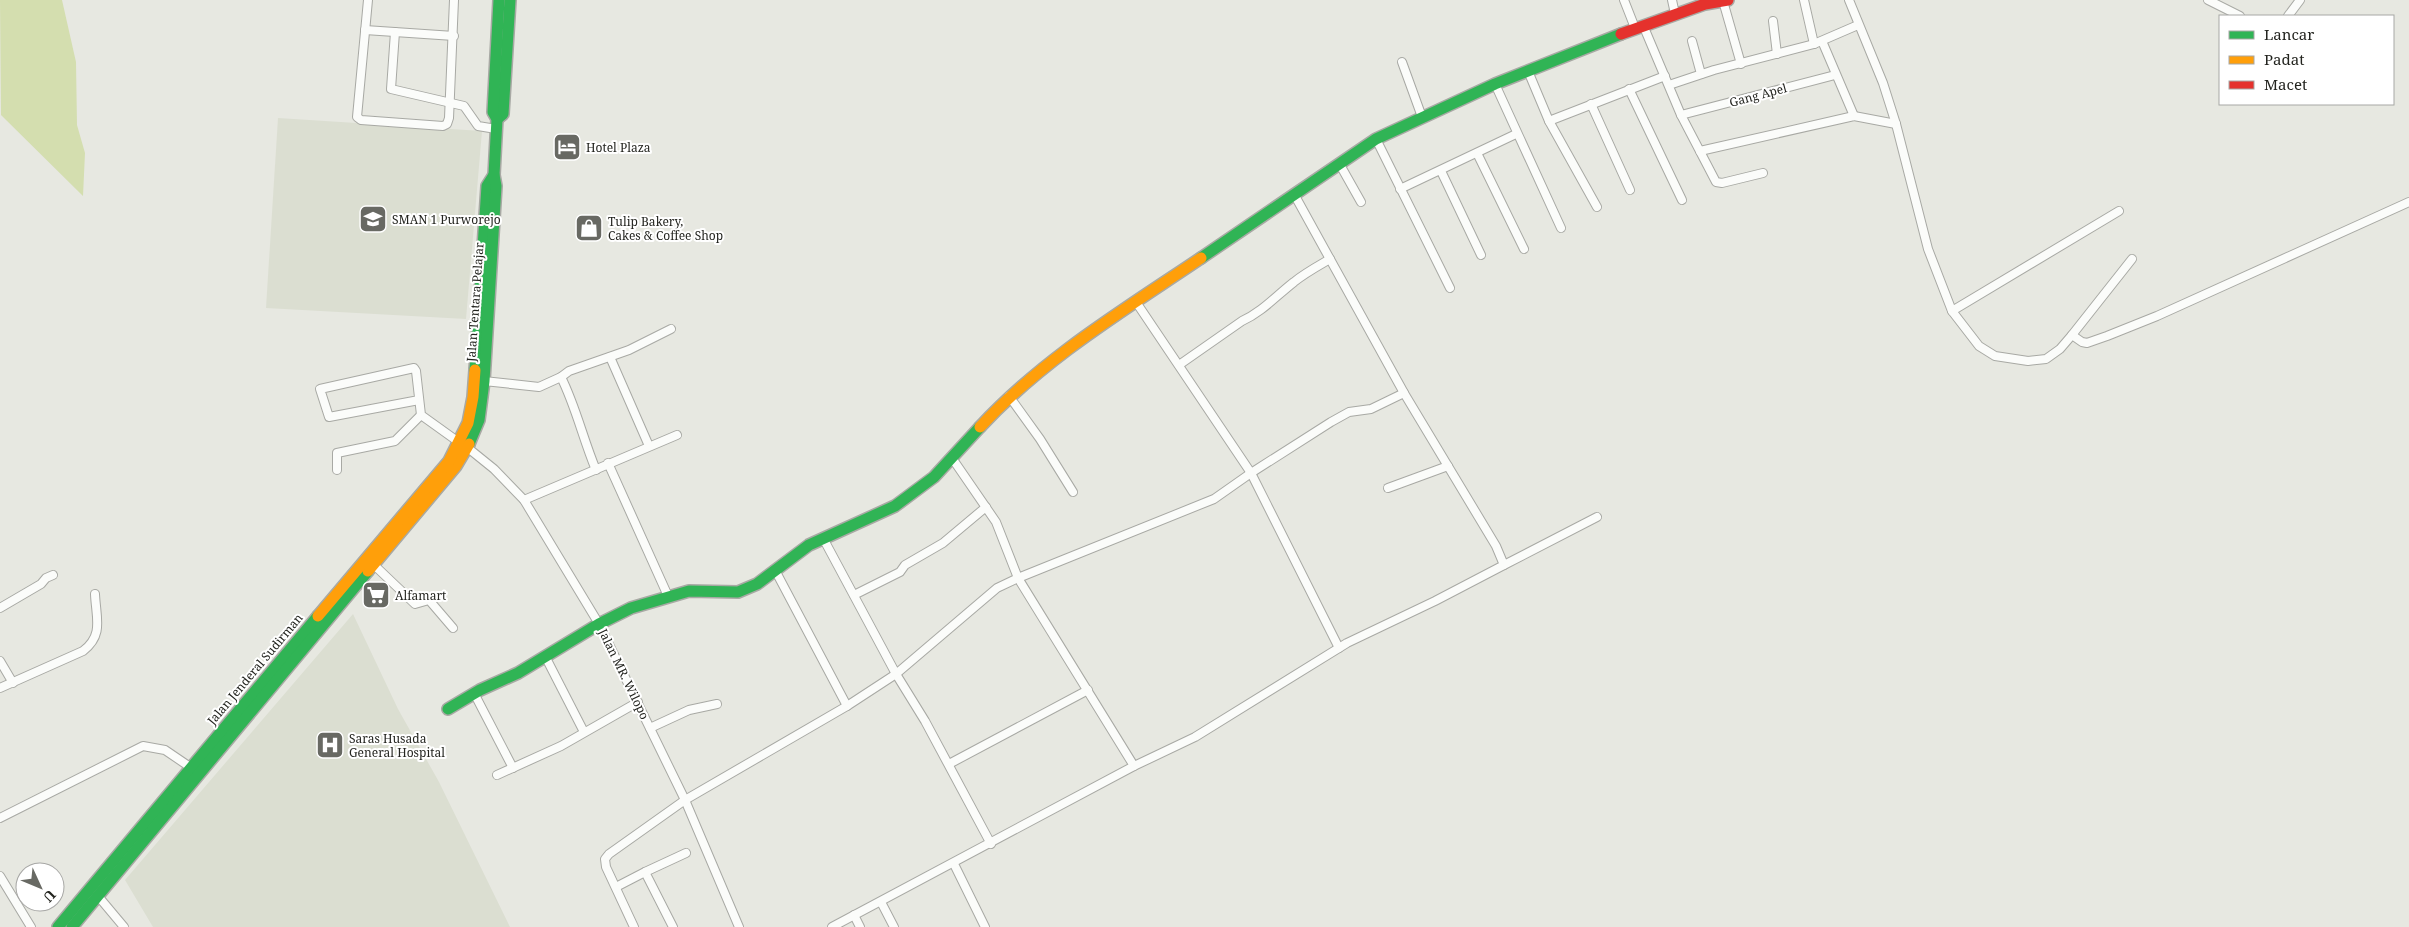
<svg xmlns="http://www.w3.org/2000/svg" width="2409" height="927" viewBox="0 0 2409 927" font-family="'Noto Serif',serif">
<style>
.built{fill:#dbded1}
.green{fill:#d4deaf}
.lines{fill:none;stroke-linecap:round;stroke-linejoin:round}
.street-casing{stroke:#a8a9a4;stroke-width:10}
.fast-casing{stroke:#a8a9a4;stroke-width:14}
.slow-casing{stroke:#a8a9a4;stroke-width:14}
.jam-casing{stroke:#a8a9a4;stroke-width:14}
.street{stroke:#fbfcfa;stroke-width:8}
.fast{stroke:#30b455;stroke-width:11}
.slow{stroke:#ff9f0a;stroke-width:11}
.jam{stroke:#e5322d;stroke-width:11}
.labels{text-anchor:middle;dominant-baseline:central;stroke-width:4;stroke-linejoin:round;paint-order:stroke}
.street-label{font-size:12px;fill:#23241f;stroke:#fff}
.poi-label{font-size:12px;fill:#23241f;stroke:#fff;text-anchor:start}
</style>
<rect width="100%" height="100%" fill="#e7e8e1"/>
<g class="built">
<path d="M278,118L482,131L466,319L266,308Z"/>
<path d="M353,614L398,709L439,782L510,927H153L125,880Z"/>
</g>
<path class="green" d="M0,0H62L76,62L77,125L85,153L83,196L1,115Z"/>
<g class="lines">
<g class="street-casing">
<g id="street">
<path d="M368,0L357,117L361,120L443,126L447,124L449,118L454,0"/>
<path d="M1624,0L1635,28"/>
<path d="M1672,0L1675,14"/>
<path d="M1804,0L1814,44"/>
<path d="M1849,0L1883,83L1896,124L1928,249L1952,311L2119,211"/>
<path d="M2208,0L2240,16"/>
<path d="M1723,1L1741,64"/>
<path d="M2288,16L2300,0"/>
<path d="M1773,21L1777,54"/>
<path d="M1643,25L1681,115L1716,182L1722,183L1763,173"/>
<path d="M365,30L454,36"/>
<path d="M395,32L391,89L464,106L478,126L496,129"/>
<path d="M1692,41L1701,74"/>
<path d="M1822,41L1854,116"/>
<path d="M1402,62L1422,117"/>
<path d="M1528,71L1549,121L1597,207"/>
<path d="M1495,84L1561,228"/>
<path d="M1669,85L1714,70L1814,44L1858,25"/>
<path d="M1629,89L1682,200"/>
<path d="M1591,104L1630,190"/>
<path d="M1681,115L1835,75"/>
<path d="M1549,121L1665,76"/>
<path d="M1376,139L1450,288"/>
<path d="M1700,151L1854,116L1896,124"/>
<path d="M1477,153L1524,249"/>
<path d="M1339,163L1361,202"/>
<path d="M1441,171L1481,255"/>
<path d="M1400,189L1516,134"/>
<path d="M1136,302L1251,473L1339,648"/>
<path d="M1952,311L1979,346L1995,356L2028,361L2046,359L2060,349L2072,335L2132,259"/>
<path d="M2072,335L2082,342L2087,343L2107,336L2157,316L2409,202"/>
<path d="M610,357L649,446"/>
<path d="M1179,365L1242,321C1262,312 1276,296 1294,282C1305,273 1318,266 1330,259"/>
<path d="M561,377C576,407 583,439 596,470"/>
<path d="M484,381L539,387L561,377L569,371L629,350L671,329"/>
<path d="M1009,396L1040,439L1073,492"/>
<path d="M419,400L329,417L320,389L414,368L416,371L421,415L460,443"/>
<path d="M468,448L494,469L524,500L599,624L685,800L739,927"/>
<path d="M952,458L996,522L1018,578L1134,766"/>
<path d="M608,463L668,596"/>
<path d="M337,470V453L395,441L421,415"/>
<path d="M1388,488L1448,466"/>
<path d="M524,500L677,435"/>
<path d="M823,538L896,674L925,721L991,844"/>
<path d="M373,564L415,604L429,600L453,628"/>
<path d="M1504,565L1597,517"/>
<path d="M775,570L847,706"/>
<path d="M854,595L900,572L905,565L943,543L986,507"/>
<path d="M0,608L41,584L46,578L53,575"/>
<path d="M545,656L584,732"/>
<path d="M0,661L13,683"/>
<path d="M0,688L83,651C104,635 96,618 95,594"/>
<path d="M474,693L513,768"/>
<path d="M650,728L689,710L717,704"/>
<path d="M949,764L1088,690"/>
<path d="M497,775L561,746L638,702"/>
<path d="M0,818L143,746L165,750L190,767"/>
<path d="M954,864L985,927"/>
<path d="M0,876L31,927"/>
<path d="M616,887L645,872"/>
<path d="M98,896L124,927"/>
<path d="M881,902L894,927"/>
<path d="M854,915L860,927"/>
<path d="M634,927L606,867L605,859L609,854L685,800L847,706L896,674L997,588L1018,578L1214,499L1251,473L1331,422L1349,412L1371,409L1404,393"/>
<path d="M673,927L645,872L686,853"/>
<path d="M832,927L1134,766L1195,737L1347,643L1435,601L1504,565L1496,546L1404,393L1294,194"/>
</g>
</g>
<g class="fast-casing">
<g id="fast">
<path d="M497,119L503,114L510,0"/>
<path d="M1201,258L1376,139L1495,84L1621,34"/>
<path d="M475,370L487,186L494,175"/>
<path d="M469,444L479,420L484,381L496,186L494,175L497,119L493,112L499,0"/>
<path d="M448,709L480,690L518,673L599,624L631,608L689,591L738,592L757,584L809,545L895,506L934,477L980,427"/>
<path d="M58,927L318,616"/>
<path d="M72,927L368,571"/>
</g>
</g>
<g class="slow-casing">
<g id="slow">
<path d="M980,427C1044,358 1124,310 1201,258"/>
<path d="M368,571L456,466L469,444"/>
<path d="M318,616L449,461L468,423L473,397L475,370"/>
</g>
</g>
<g class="jam-casing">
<path id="jam" d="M1621,34L1705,4L1728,0"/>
</g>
<use href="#street" class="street"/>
<use href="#fast" class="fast"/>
<use href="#slow" class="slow"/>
<use href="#jam" class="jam"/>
</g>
<defs>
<g id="hotel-square" transform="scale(1.4375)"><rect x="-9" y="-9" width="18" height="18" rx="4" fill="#686963" stroke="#fff"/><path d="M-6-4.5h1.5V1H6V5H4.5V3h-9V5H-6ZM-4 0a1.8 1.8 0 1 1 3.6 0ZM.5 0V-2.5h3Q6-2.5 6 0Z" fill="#fff"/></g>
<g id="school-square" transform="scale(1.4375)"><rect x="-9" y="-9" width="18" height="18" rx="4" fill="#686963" stroke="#fff"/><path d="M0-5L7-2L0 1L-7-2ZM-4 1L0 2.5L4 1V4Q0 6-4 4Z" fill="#fff"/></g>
<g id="shop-square" transform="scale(1.4375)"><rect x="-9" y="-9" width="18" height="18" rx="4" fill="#686963" stroke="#fff"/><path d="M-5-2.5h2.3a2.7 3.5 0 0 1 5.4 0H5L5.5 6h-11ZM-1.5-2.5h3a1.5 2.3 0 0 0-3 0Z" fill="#fff"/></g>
<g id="supermarket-square" transform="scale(1.4375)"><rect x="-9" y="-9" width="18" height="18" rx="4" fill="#686963" stroke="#fff"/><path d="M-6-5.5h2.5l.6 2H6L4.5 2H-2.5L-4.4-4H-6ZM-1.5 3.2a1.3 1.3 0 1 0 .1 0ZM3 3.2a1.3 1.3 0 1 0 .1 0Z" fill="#fff"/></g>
<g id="hospital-square" transform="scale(1.4375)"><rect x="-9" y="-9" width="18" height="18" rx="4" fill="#686963" stroke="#fff"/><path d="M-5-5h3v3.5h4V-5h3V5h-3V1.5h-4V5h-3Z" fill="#fff"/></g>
</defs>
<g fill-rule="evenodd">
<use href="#hotel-square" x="567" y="147"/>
<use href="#school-square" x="373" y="219"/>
<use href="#shop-square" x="589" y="228"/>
<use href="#supermarket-square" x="376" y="595"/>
<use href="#hospital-square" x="330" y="745"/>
</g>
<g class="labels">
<g class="street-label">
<text transform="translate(1758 95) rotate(-15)">Gang Apel</text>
<text transform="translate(475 302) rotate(-86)">Jalan Tentara Pelajar</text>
<text transform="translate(255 669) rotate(-50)">Jalan Jenderal Sudirman</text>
<text transform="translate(624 674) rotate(64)">Jalan MR. Wilopo</text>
</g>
<g class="poi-label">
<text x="586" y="147">Hotel Plaza</text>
<text x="392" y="219">SMAN 1 Purworejo</text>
<text x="608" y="221">Tulip Bakery,<tspan x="608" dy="14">Cakes &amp; Coffee Shop</tspan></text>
<text x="395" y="595">Alfamart</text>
<text x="349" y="738">Saras Husada<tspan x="349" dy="14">General Hospital</tspan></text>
</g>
</g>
<rect x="2219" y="15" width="175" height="90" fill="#ffffff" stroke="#a7a7a5"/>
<rect x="2229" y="31" width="25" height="8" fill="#30b455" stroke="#a7a7a5"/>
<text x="2264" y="40" font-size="15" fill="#23241f">Lancar</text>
<rect x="2229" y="56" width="25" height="8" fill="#ff9f0a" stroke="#a7a7a5"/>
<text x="2264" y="65" font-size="15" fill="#23241f">Padat</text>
<rect x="2229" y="81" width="25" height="8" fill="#e5322d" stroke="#a7a7a5"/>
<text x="2264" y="90" font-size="15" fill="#23241f">Macet</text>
<g transform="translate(40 887) rotate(134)"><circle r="24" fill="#ffffff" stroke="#a7a7a5"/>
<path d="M0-4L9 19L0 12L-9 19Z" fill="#686963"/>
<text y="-8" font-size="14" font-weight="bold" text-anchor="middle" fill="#23241f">U</text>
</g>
</svg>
